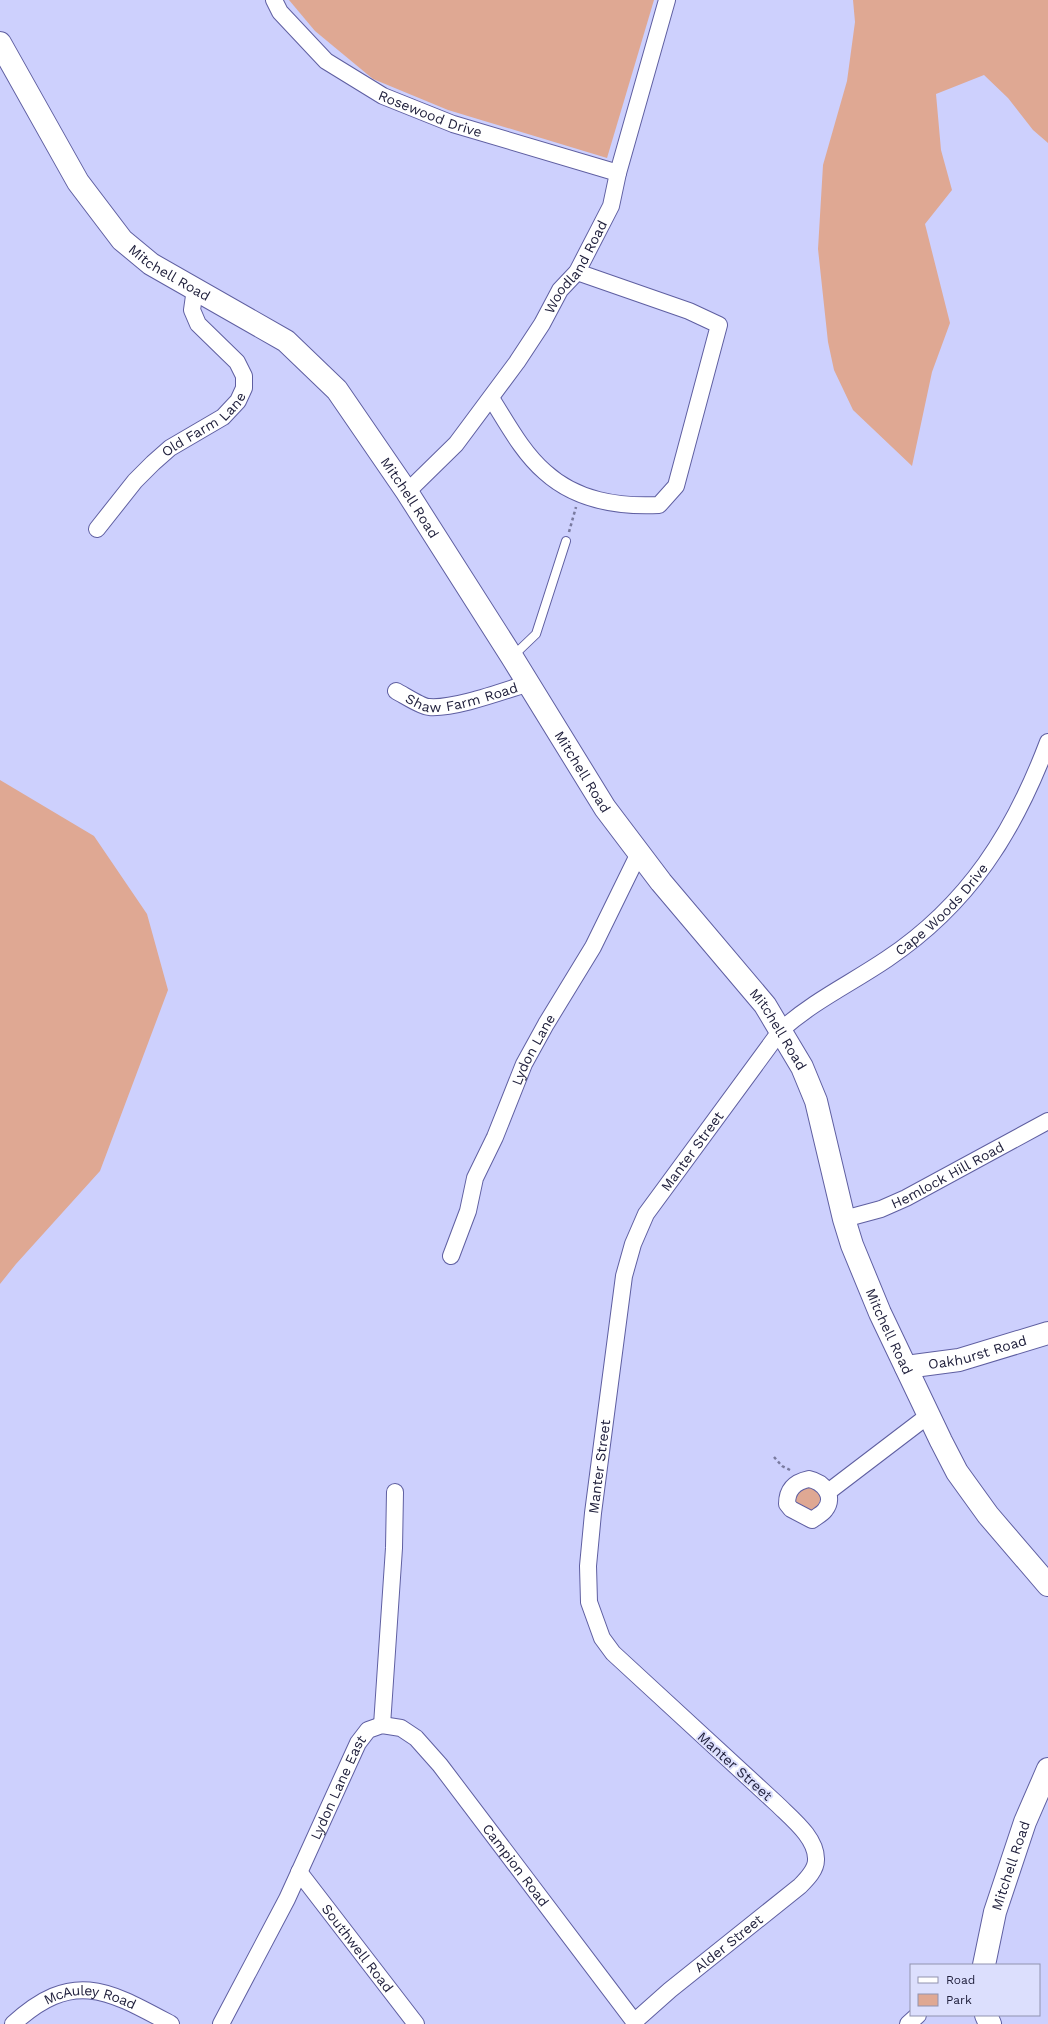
<svg xmlns="http://www.w3.org/2000/svg" width="1048" height="2024" viewBox="0 0 1048 2024" font-family="'Work Sans',sans-serif">
<style>
.green{fill:#dfa893}
.lines{fill:none;stroke-linecap:round;stroke-linejoin:round}
.lane-casing{stroke:#5f5fa1;stroke-width:10}
.street-casing{stroke:#5f5fa1;stroke-width:18}
.secondary-casing{stroke:#5f5fa1;stroke-width:24}
.path{stroke:#797a9f;stroke-width:2.5;stroke-dasharray:3 3;stroke-linecap:butt}
.lane{stroke:#fff;stroke-width:8}
.street{stroke:#fff;stroke-width:16}
.secondary{stroke:#fff;stroke-width:22}
.labels{text-anchor:middle;dominant-baseline:central;stroke-width:4;stroke-linejoin:round;paint-order:stroke}
.street-label{font-size:14px;fill:#21213d;stroke:#dcdffd}
</style>
<rect width="100%" height="100%" fill="#cdd0fd"/>
<g class="green">
<path d="M289,0H654L607,158L448,110L373,79L315,31Z"/>
<path d="M853,0H1048V143L1033,130L1008,98L984,75L936,94L941,150L952,190L925,224L950,323L932,372L912,466L853,410L834,370L828,342L818,249L823,165L847,81L855,22Z"/>
<path d="M0,780L94,836L147,914L168,990L100,1171L16,1264L0,1284Z"/>
<path d="M813,1485L821,1496C817,1515 810,1512 795,1505V1491Z"/>
</g>
<g class="lines">
<g class="lane-casing">
<path id="lane" d="M513,656L536,634L566,541"/>
</g>
<g class="street-casing">
<g id="street">
<path id="s1" d="M274,0L280,12L326,61L383,96L453,124L618,173"/>
<path d="M491,398C507,423 522,452 545,472C577,501 618,507 659,505L676,486L719,325L689,311L577,272"/>
<path id="s2" d="M407,492L456,444L517,362L542,324L560,290L577,272L611,206L618,173L667,0"/>
<path id="s3" d="M97,529L135,481L153,463L170,448L223,417L238,401L244,388V376L237,362L198,324L192,310L195,289"/>
<path id="s4" d="M396,691C404,695 422,707 429,707C455,709 503,691 529,683"/>
<path id="s5" d="M844,1219L881,1209L906,1198L1048,1121"/>
<path id="s6" d="M451,1256L468,1211L475,1178L495,1137L524,1064L546,1024L593,947L639,853"/>
<path d="M809,1479C823,1482 836,1496 825,1510C822,1514 816,1517 812,1520L791,1509L787,1504C787,1489 795,1482 809,1479Z"/>
<path d="M828,1492L929,1415"/>
<path d="M382,1725L394,1548L395,1492"/>
<path id="s7" d="M299,1872L416,2024"/>
<path id="s8" d="M634,2022L670,1990L800,1886C807,1879 816,1870 816,1860C817,1838 791,1818 777,1804L613,1653L602,1638L589,1602L588,1566L593,1513L624,1276L633,1244L646,1214L781,1030C815,1000 850,984 887,959C969,904 1014,832 1048,742"/>
<path id="s9" d="M13,2024C73,1969 108,1990 171,2024"/>
<path id="s10" d="M221,2024L287,1899L358,1743L368,1730L382,1725L401,1728L416,1738L440,1765L636,2024"/>
<path d="M908,2024L918,2015"/>
</g>
</g>
<g class="secondary-casing">
<g id="secondary">
<path id="s11" d="M0,43L78,182L122,240L151,264L286,341L337,390L407,492L512,657L605,808L661,882L765,1005L802,1067L816,1101L844,1219L852,1245L880,1313L941,1441L957,1472L988,1515L1048,1585"/>
<path id="s12" d="M906,1367L959,1360L1048,1333"/>
<path id="s13" d="M984,1965L995,1912L1025,1822L1048,1769"/>
<path d="M986,2015L990,2024"/>
</g>
</g>
<g class="path">
<path d="M569,532L576,507"/>
<path d="M774,1457L782,1466L790,1470"/>
</g>
<use href="#lane" class="lane"/>
<use href="#street" class="street"/>
<use href="#secondary" class="secondary"/>
</g>
<g class="labels">
<g class="street-label">
<text stroke="none"><textPath href="#s1" startOffset="198">Rosewood Drive</textPath></text>
<text stroke="none"><textPath href="#s2" startOffset="283">Woodland Road</textPath></text>
<text stroke="none"><textPath href="#s11" startOffset="290">Mitchell Road</textPath></text>
<text stroke="none"><textPath href="#s3" startOffset="151">Old Farm Lane</textPath></text>
<text stroke="none"><textPath href="#s11" startOffset="626">Mitchell Road</textPath></text>
<text stroke="none"><textPath href="#s4" startOffset="70">Shaw Farm Road</textPath></text>
<text stroke="none"><textPath href="#s11" startOffset="950">Mitchell Road</textPath></text>
<text stroke="none"><textPath href="#s8" startOffset="1420">Cape Woods Drive</textPath></text>
<text stroke="none"><textPath href="#s11" startOffset="1274">Mitchell Road</textPath></text>
<text stroke="none"><textPath href="#s6" startOffset="223">Lydon Lane</textPath></text>
<text stroke="none"><textPath href="#s8" startOffset="1068">Manter Street</textPath></text>
<text stroke="none"><textPath href="#s5" startOffset="113">Hemlock Hill Road</textPath></text>
<text stroke="none"><textPath href="#s11" startOffset="1598">Mitchell Road</textPath></text>
<text stroke="none"><textPath href="#s12" startOffset="73">Oakhurst Road</textPath></text>
<text stroke="none"><textPath href="#s8" startOffset="732">Manter Street</textPath></text>
<text transform="translate(735 1766) rotate(42)">Manter Street</text>
<text stroke="none"><textPath href="#s10" startOffset="264">Lydon Lane East</textPath></text>
<text stroke="none"><textPath href="#s10" startOffset="543">Campion Road</textPath></text>
<text stroke="none"><textPath href="#s13" startOffset="103">Mitchell Road</textPath></text>
<text stroke="none"><textPath href="#s8" startOffset="123">Alder Street</textPath></text>
<text stroke="none"><textPath href="#s7" startOffset="96">Southwell Road</textPath></text>
<text stroke="none"><textPath href="#s9" startOffset="87">McAuley Road</textPath></text>
</g>
</g>
<rect x="910" y="1964" width="130" height="52" fill="#dcdffd" stroke="#9193b0"/>
<rect x="918" y="1977" width="20" height="6" fill="#ffffff" stroke="#9193b0"/>
<text x="946" y="1984" font-size="12" fill="#21213d">Road</text>
<rect x="918" y="1994" width="20" height="12" fill="#dfa893" stroke="#9193b0"/>
<text x="946" y="2004" font-size="12" fill="#21213d">Park</text>
</svg>
